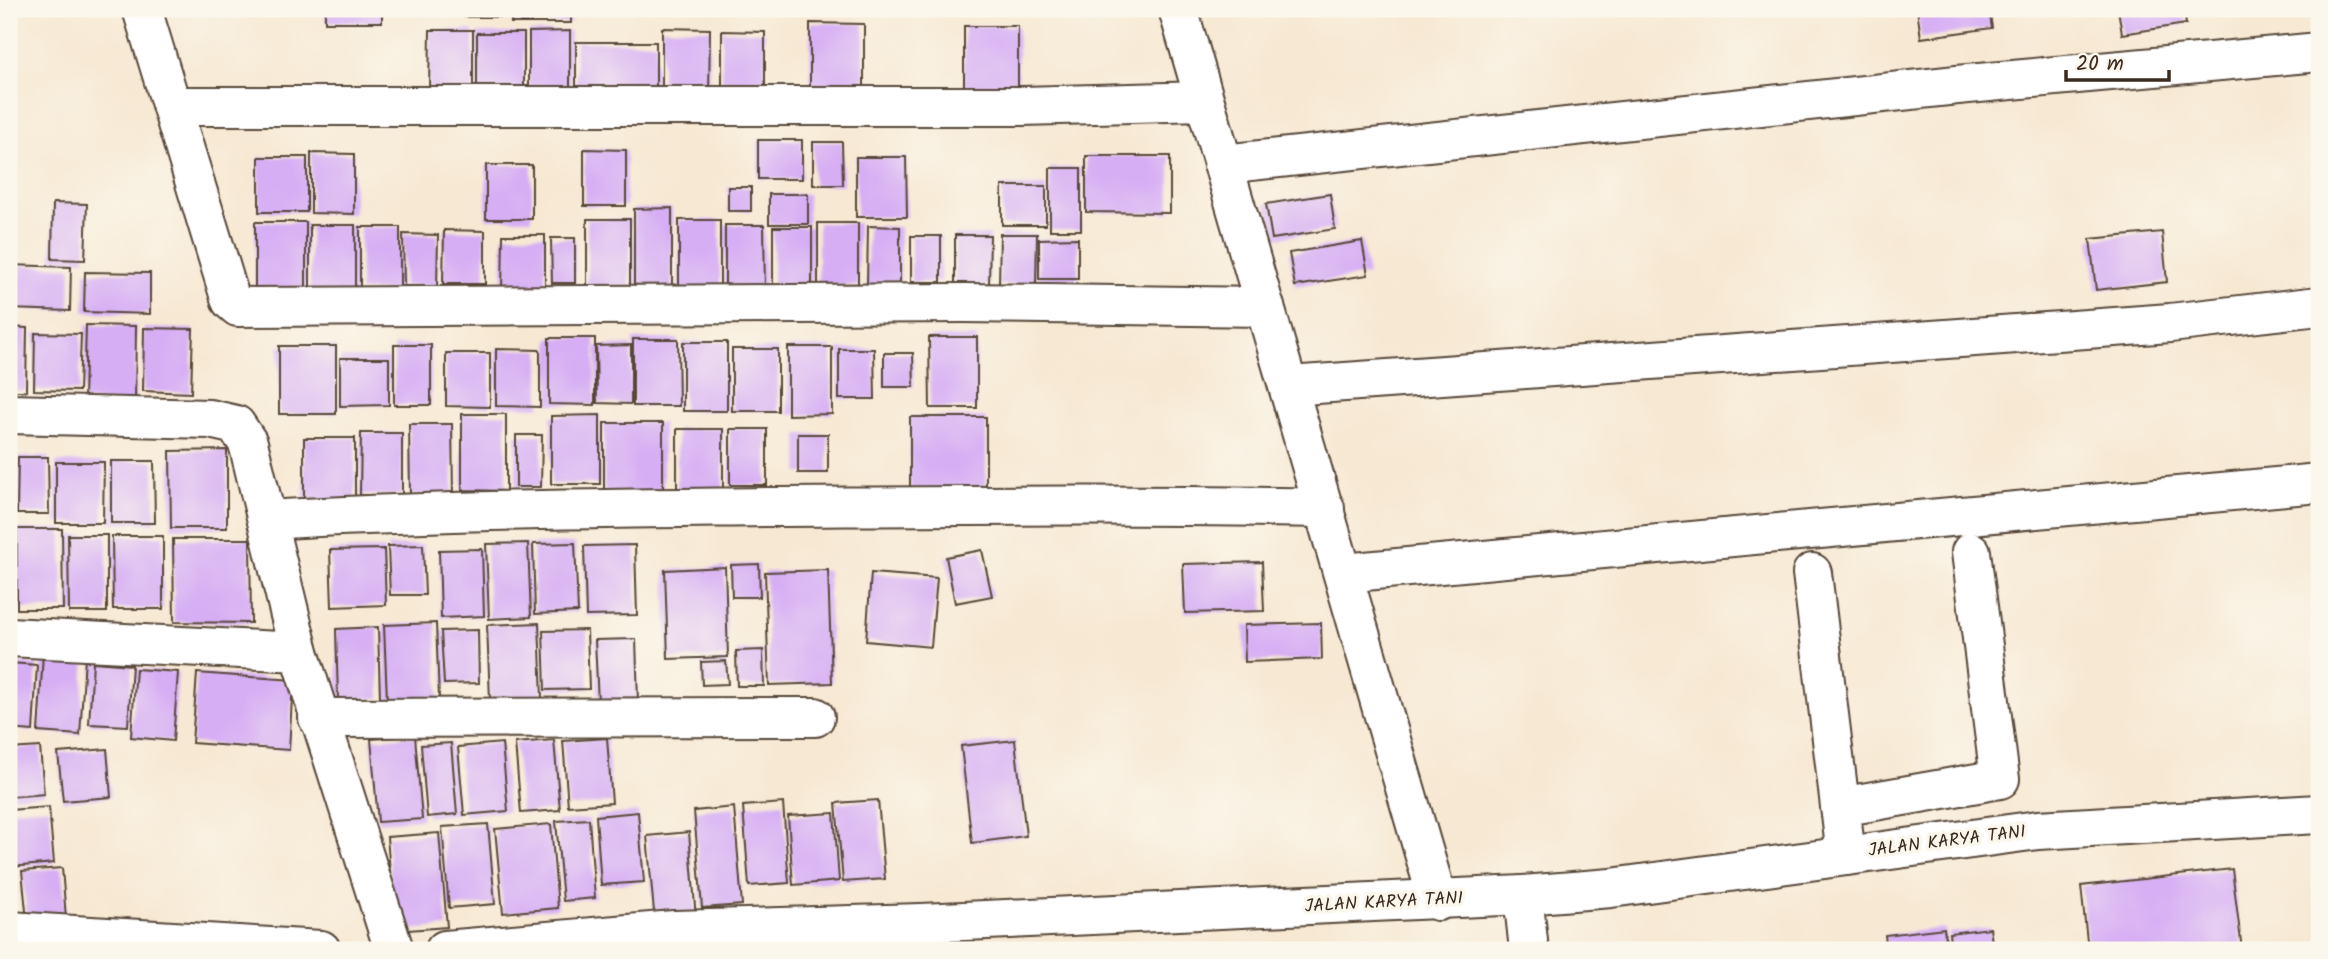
<svg xmlns="http://www.w3.org/2000/svg" width="2328" height="959" viewBox="0 0 2328 959" font-family="Kalam,sans-serif">
<style>
.building{fill:#d6aef4}
.lines{fill:none;stroke-linecap:round;stroke-linejoin:round}
.minor-casing{stroke:#574639;stroke-width:42}
.tertiary-casing{stroke:#574639;stroke-width:42}
.minor{stroke:#fff;stroke-width:38}
.tertiary{stroke:#fff;stroke-width:38}
.labels{text-anchor:middle;dominant-baseline:central;stroke-width:7;stroke-linejoin:round;paint-order:stroke}
.street-label{font-size:18px;fill:#3b2a1e;stroke:#fbf7ec}
</style>
<rect width="100%" height="100%" fill="#fbf7ec"/>
<filter id="ink" filterUnits="userSpaceOnUse"><feTurbulence type="fractalNoise" baseFrequency=".0143" numOctaves="2"/><feDisplacementMap in="SourceGraphic" scale="14" xChannelSelector="R" yChannelSelector="G"/><feConvolveMatrix kernelMatrix="1 2 1 2 8 2 1 2 1" color-interpolation-filters="sRGB"/></filter>
<filter id="wash" filterUnits="userSpaceOnUse"><feTurbulence type="fractalNoise" baseFrequency=".00686" numOctaves="4" result="noise"/><feDisplacementMap in="SourceGraphic" scale="28" xChannelSelector="R" yChannelSelector="G"/><feGaussianBlur stdDeviation="1.57" result="paint"/><feColorMatrix in="noise" values="0 0 0 0 0 0 0 0 0 0 0 0 0 0 0 0 0 1.4 0 .05"/><feComposite in="paint" operator="in"/></filter>
<g filter="url(#wash)">
<rect width="100%" height="100%" fill="#f7e8d3"/>
<g id="blocks">
<g class="building">
<rect x="325" y="9" width="57" height="13"/>
<rect x="464" y="9" width="42" height="8"/>
<rect x="511" y="9" width="60" height="14"/>
<path d="M1917,9H1989L1992,28L1921,38Z"/>
<path d="M2118,9H2184L2186,24L2122,34Z"/>
<path d="M810,23L864,24V97H810Z"/>
<rect x="964" y="26" width="54" height="70"/>
<path d="M662,28L710,29L709,96L662,95Z"/>
<path d="M430,30H473V92H429Z"/>
<path d="M570,31V97H529V32Z"/>
<path d="M722,31L765,32V100L722,101Z"/>
<path d="M477,33H524V103L477,102Z"/>
<rect x="576" y="42" width="80" height="54"/>
<rect x="758" y="140" width="44" height="39"/>
<path d="M813,142H842L843,185H813Z"/>
<path d="M584,149L626,150V206H584Z"/>
<path d="M311,153L354,154V214L311,213Z"/>
<path d="M1086,156H1170V213L1086,212Z"/>
<rect x="259" y="157" width="48" height="55"/>
<path d="M856,157H906L907,217H856Z"/>
<rect x="486" y="165" width="46" height="54"/>
<rect x="1050" y="168" width="31" height="62"/>
<rect x="1002" y="186" width="44" height="39"/>
<rect x="728" y="187" width="23" height="24"/>
<rect x="769" y="194" width="39" height="30"/>
<path d="M1330,194L1335,229L1272,239L1266,204Z"/>
<path d="M53,203L87,204L85,260L52,259Z"/>
<path d="M672,208V292H634V209Z"/>
<path d="M587,219H630V288L587,287Z"/>
<rect x="679" y="220" width="41" height="73"/>
<rect x="255" y="222" width="51" height="69"/>
<path d="M818,223H858V286L818,285Z"/>
<path d="M310,225H355V294L310,295Z"/>
<path d="M725,225H764L765,293H725Z"/>
<path d="M868,226L900,227V287H867Z"/>
<rect x="360" y="227" width="40" height="64"/>
<rect x="773" y="227" width="39" height="63"/>
<path d="M444,230L485,231V284H443Z"/>
<path d="M2162,232L2167,282L2096,290L2090,239Z"/>
<path d="M403,234L438,235L437,286H404Z"/>
<path d="M1000,234H1037L1036,285H999Z"/>
<path d="M503,235H545V292H502Z"/>
<path d="M955,235H990L989,286L955,287Z"/>
<rect x="911" y="236" width="30" height="46"/>
<path d="M551,238H575V283H552Z"/>
<path d="M1078,238V279H1039V239Z"/>
<path d="M1362,241L1368,275L1295,286L1289,253Z"/>
<path d="M9,265L71,267L70,311L9,309Z"/>
<path d="M85,272L150,273V314L84,312Z"/>
<path d="M86,325L136,326L135,403L84,401Z"/>
<path d="M9,327L27,328L26,391H9Z"/>
<path d="M144,328L193,329L191,393L143,391Z"/>
<path d="M35,333L81,334L79,391L34,390Z"/>
<path d="M929,337H977V408H930Z"/>
<path d="M549,338H595V405L549,404Z"/>
<path d="M633,339H678L679,406H633Z"/>
<rect x="683" y="342" width="44" height="69"/>
<rect x="394" y="345" width="37" height="60"/>
<path d="M631,345V404L597,403L596,346Z"/>
<rect x="279" y="346" width="57" height="68"/>
<path d="M788,347H832V414L788,415Z"/>
<path d="M496,349L540,350V407L496,406Z"/>
<rect x="732" y="349" width="46" height="62"/>
<path d="M839,349H874L875,399H839Z"/>
<path d="M446,353H490V407L446,406Z"/>
<path d="M884,353H913L914,387H884Z"/>
<path d="M340,358H389V405L340,406Z"/>
<path d="M462,414H506V491L462,490Z"/>
<path d="M600,415V484H551V416Z"/>
<rect x="910" y="417" width="76" height="75"/>
<rect x="604" y="423" width="59" height="71"/>
<path d="M409,424H452L453,495H410Z"/>
<rect x="677" y="429" width="46" height="61"/>
<rect x="730" y="429" width="37" height="56"/>
<path d="M361,433H402V495H360Z"/>
<rect x="798" y="434" width="30" height="39"/>
<path d="M516,435H542L541,487H516Z"/>
<rect x="304" y="438" width="51" height="65"/>
<path d="M227,450V528H171L170,451Z"/>
<rect x="9" y="454" width="3" height="63"/>
<path d="M18,457H48L49,514H17Z"/>
<path d="M111,461H154L155,523H111Z"/>
<path d="M56,462H104L103,523H56Z"/>
<rect x="9" y="528" width="4" height="78"/>
<path d="M17,529H62L63,609H17Z"/>
<path d="M68,535H107V612H69Z"/>
<path d="M112,536H163V609H113Z"/>
<path d="M173,539H250L251,623L174,622Z"/>
<path d="M528,543L531,617L489,619L486,544Z"/>
<path d="M575,543L578,612L535,614L533,544Z"/>
<path d="M423,545L425,595H390L388,546Z"/>
<path d="M635,545L637,615L586,616L584,546Z"/>
<path d="M384,549L386,605L332,607L330,550Z"/>
<path d="M482,549L484,616L441,618L439,550Z"/>
<path d="M982,550L992,596L955,603L946,557Z"/>
<path d="M1262,562L1264,611L1185,613L1183,564Z"/>
<path d="M759,564L760,597H732L731,565Z"/>
<path d="M725,567L728,657L668,659L665,570Z"/>
<path d="M828,570L832,683L769,685L765,572Z"/>
<path d="M871,573L937,578L931,647L866,641Z"/>
<path d="M436,623L439,698L387,700L384,625Z"/>
<path d="M539,623L542,698L490,700L487,625Z"/>
<path d="M1321,623L1322,659L1245,662L1244,625Z"/>
<path d="M378,627L380,698L338,699L336,629Z"/>
<path d="M478,630L479,683L444,684L441,631Z"/>
<path d="M587,630L589,689L545,690L543,631Z"/>
<path d="M636,639L638,702L598,703L595,640Z"/>
<path d="M763,650L764,686H737L736,651Z"/>
<path d="M43,654L85,658L80,735L38,732Z"/>
<path d="M726,661L728,684L702,685L701,662Z"/>
<path d="M93,662L132,665L128,726L89,724Z"/>
<path d="M9,663L37,665L33,731L9,729Z"/>
<path d="M136,669L178,672L173,741L131,737Z"/>
<path d="M197,673L293,680L289,750L192,743Z"/>
<path d="M415,736L422,819L378,822L371,739Z"/>
<path d="M607,738L612,803L568,806L563,741Z"/>
<path d="M554,740L560,810L521,813L515,743Z"/>
<path d="M1015,740L1026,836L972,843L961,746Z"/>
<path d="M451,743L457,814L427,817L421,745Z"/>
<path d="M502,743L508,811L464,815L458,747Z"/>
<path d="M40,747L44,794L9,797V749Z"/>
<path d="M107,749L111,797L63,801L58,753Z"/>
<path d="M878,800L885,879L843,882L836,803Z"/>
<path d="M783,803L789,883L749,886L743,806Z"/>
<path d="M49,807L54,863L11,867L9,810Z"/>
<path d="M734,807L742,905L702,908L694,811Z"/>
<path d="M638,812L644,882L601,885L596,816Z"/>
<path d="M834,813L839,881L793,885L788,816Z"/>
<path d="M589,819L595,898L563,901L556,821Z"/>
<path d="M488,824L495,904L449,908L442,827Z"/>
<path d="M551,824L558,908L503,913L495,829Z"/>
<path d="M689,832L696,919L655,923L647,836Z"/>
<path d="M439,833L447,927L395,931L387,837Z"/>
<path d="M62,868L66,918L27,921L22,871Z"/>
<path d="M2232,869L2242,950H2088L2081,886Z"/>
<path d="M1944,928L1947,950H1887L1885,935Z"/>
<path d="M1990,928L1993,950H1951L1949,933Z"/>
</g>
</g>
</g>
<g filter="url(#ink)">
<use href="#blocks" fill-opacity="0" stroke="#574639" stroke-width="2"/>
<g class="lines">
<g class="minor-casing">
<g id="minor">
<path d="M142,9L231,301L238,307L964,303L1265,307"/>
<path d="M1178,9L1438,901"/>
<path d="M174,106H1022L1204,101"/>
<path d="M1223,164L1957,85L2319,52"/>
<path d="M1289,386L2170,323L2319,306"/>
<path d="M9,414L210,419L236,425L248,443L299,652"/>
<path d="M267,520C434,510 600,509 766,507C953,506 1138,504 1325,508"/>
<path d="M1343,573L2319,483"/>
<path d="M1812,573L1846,856"/>
<path d="M9,637L299,652L394,950"/>
<path d="M318,718L815,717"/>
<path d="M1840,807L2000,779L1971,552"/>
<path d="M1523,895L1529,950"/>
</g>
</g>
<g class="tertiary-casing">
<g id="tertiary">
<path d="M9,931L321,950"/>
<path d="M445,950L674,930L921,923L1523,895L1611,888L2038,830L2319,814"/>
</g>
</g>
<use href="#minor" class="minor"/>
<use href="#tertiary" class="tertiary"/>
</g>
</g>
<g class="labels">
<g class="street-label">
<text transform="translate(1947 842) rotate(-7)">JALAN KARYA TANI</text>
<text transform="translate(1384 903) rotate(-3)">JALAN KARYA TANI</text>
</g>
</g>
<rect width="2328" height="959" fill="none" stroke="#fbf7ec" stroke-width="35"/>
<path d="M2066 70v10h103v-10" fill="none" stroke="#3b2a1e" stroke-width="3.5"/>
<text x="2076" y="70" font-size="21" fill="#3b2a1e" stroke="#fbf7ec" stroke-width="5" paint-order="stroke">20 m</text>
</svg>
